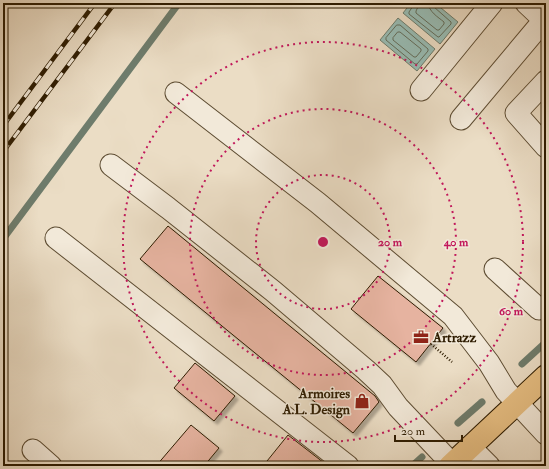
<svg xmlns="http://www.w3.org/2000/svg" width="549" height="469" viewBox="0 0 549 469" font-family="'IM FELL Double Pica',serif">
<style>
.water{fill:#98bcb4;stroke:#6e7c6c}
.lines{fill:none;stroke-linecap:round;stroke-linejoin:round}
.shore{stroke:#636c5a;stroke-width:1}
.stream{stroke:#6e7c6c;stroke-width:7}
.building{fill:#e6b3a0;stroke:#2e1c01;filter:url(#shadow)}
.minor-casing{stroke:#5d4c32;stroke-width:23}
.major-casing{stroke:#2e1c01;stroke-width:24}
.path{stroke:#2e1c01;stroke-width:2.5;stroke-dasharray:1 2;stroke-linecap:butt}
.minor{stroke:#f2e9d9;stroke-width:21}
.major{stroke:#e6be82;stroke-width:22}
.rail-casing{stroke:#2e1c01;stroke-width:4.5}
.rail{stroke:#f2e9d9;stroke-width:3;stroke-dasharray:9;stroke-linecap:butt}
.ring{fill:none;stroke:#c2185b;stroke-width:2;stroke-dasharray:2 4}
.labels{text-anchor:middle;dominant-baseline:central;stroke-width:3;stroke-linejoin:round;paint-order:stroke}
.poi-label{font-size:14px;font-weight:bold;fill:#2e1c01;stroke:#f2e9d9;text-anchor:start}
.centre{fill:#c2185b;stroke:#f2e9d9;stroke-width:2}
.ring-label{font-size:12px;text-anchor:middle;font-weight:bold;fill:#c2185b;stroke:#f2e9d9;stroke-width:3;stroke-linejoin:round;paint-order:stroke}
</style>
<defs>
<filter id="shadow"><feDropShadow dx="3.5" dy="3.5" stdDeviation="1" flood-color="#0004"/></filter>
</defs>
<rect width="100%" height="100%" fill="#ebddc5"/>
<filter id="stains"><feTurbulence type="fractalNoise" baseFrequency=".005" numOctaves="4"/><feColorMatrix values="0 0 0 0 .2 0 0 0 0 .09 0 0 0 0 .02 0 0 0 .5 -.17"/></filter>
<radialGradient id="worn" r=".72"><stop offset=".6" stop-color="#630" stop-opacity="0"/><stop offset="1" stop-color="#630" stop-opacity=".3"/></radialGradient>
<g class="water">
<path d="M411,3H435L458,22L440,44L403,13Z"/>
<path d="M398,18L435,49L417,71L380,40Z"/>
</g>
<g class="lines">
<g class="shore">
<path d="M414,3L413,6L409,12V14L438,37H439L451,24V22L434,7L433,3"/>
<path d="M419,3L418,7L416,11V13L437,30H439L444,24V22C438,17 429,12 428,3"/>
<path d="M397,25H400L428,49V51L417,64H415L386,40V38Z"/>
<path d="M398,32H400L421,49V51L416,57H414L393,40V38Z"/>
</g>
<g class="stream">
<path d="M3,239L179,3"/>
<path d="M522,364L546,342"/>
<path d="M458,423L482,402"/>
<path d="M412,466L422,457"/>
</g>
</g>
<g class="building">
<path d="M168,226L375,396L379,402L353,433L140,259Z"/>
<path d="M378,276L443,328L416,362L351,309Z"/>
<path d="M195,363L235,396L214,421L174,388Z"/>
<path d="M191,425L219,448L204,466H156Z"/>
<path d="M288,435L328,466H263Z"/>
</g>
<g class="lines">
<g class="minor-casing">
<g id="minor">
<path d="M546,81L516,113L546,147"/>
<path d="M421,90L492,3"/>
<path d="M176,93L318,203L453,316L489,363L506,391L546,434"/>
<path d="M461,119L544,20L526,3"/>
<path d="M111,165L168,208L273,291L366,370L382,385L398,407L452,464"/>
<path d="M56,238L348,466"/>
<path d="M495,269L539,309"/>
<path d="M470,447L489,466"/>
<path d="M33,450L51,466"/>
</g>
</g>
<g class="major-casing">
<path id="major" d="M450,466L546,376"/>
</g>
<path class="path" d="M431,344L452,362"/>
<use href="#minor" class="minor"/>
<use href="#major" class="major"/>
<g class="rail-casing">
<g id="rail">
<path d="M3,126L95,3"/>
<path d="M3,152L115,3"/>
</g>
</g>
<use href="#rail" class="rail"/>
</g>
<g class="ring">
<circle cx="323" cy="242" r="67"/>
<circle cx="323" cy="242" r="133"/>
<circle cx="323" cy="242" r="200"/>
</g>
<defs>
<g id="office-bare" transform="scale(1.2)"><path d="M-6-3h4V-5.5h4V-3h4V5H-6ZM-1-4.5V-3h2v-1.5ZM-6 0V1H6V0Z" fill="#8f2418" stroke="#f2e9d9" stroke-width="2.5" paint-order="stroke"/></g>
<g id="shop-bare" transform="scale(1.2)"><path d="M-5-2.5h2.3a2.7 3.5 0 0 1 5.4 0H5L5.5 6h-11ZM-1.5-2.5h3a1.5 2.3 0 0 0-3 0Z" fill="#8f2418" stroke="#f2e9d9" stroke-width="2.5" paint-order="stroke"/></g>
</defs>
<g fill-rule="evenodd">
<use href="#office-bare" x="421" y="337"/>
<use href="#shop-bare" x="362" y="401"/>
</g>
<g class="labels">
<g class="poi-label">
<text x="433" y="337">Artrazz</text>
<text x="350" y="393" text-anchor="end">Armoires<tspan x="350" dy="16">A.L. Design</tspan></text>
</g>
</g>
<circle cx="323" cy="242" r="6" class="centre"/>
<g class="ring-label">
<text x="390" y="246">20 m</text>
<text x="456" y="246">40 m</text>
<text x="511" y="315">60 m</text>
</g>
<rect width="549" height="469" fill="none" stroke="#ebddc5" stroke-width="16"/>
<rect x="4" y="4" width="541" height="461" fill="none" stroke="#2e1c01" stroke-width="2"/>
<rect x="8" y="8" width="533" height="453" fill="none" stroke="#2e1c01"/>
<path d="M395 435v6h67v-6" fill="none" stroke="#2e1c01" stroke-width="2"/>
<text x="401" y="435" font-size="12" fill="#2e1c01" stroke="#f2e9d9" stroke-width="3" paint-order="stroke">20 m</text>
<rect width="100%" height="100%" filter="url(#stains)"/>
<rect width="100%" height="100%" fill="url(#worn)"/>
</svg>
